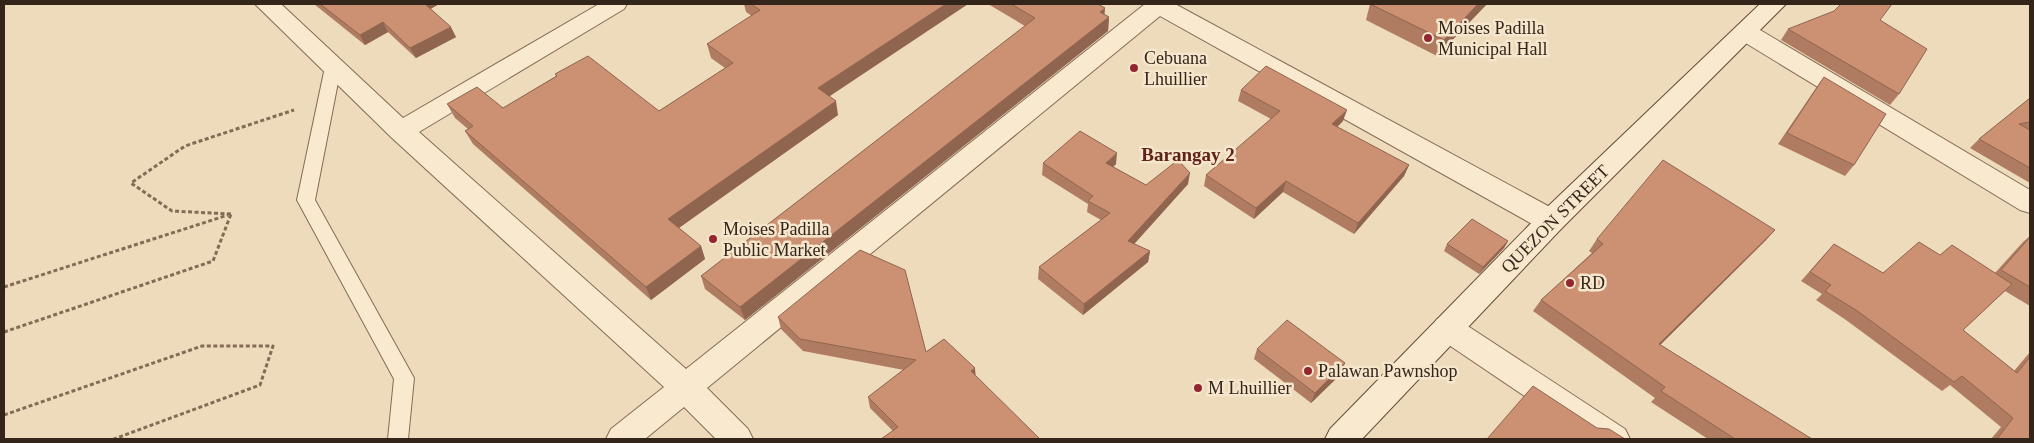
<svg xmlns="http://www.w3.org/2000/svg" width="2034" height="443" viewBox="0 0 2034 443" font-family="'Times New Roman',serif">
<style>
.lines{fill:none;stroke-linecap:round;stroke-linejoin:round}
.service-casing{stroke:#856b56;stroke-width:2}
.minor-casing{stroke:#856b56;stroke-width:2}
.secondary-casing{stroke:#664c39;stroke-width:2}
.path{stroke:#856b56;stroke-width:3;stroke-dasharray:4 2.5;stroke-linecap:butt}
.service{fill:#f9e9cf;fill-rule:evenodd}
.minor{fill:#f9e9cf;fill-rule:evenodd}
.secondary{fill:#f9e9cf;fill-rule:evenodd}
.wall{fill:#af7c62}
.shaded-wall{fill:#8f6550}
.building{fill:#cc9072;stroke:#8f6550}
.poi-dot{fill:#932630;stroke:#f5e6cc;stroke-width:2}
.labels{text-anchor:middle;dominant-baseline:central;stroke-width:5;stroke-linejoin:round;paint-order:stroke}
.poi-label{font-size:18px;fill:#34251b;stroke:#f5e6cc;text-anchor:start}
.street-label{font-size:18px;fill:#34251b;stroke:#f5e6cc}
.neighbourhood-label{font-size:19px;font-weight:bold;fill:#60231a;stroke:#f5e6cc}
</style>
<rect width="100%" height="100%" fill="#eddbbc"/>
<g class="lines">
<g class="service-casing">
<path id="service" d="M333,62L339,63L341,67L315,200L414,378L408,439H388L394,379L297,200L325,67L327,63Z"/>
</g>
<g class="minor-casing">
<g id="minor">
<path d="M255,4H281L403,118L599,4H627L624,9L419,132L686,369L1145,4H1175L1561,213L1565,221L1561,229L1551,232L1541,229L1160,16L707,388L748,429L753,439H716L684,407L645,439H606L611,429L664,387L392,138Z"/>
<path d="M1747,25L1755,27L2030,190V213L2020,210L1739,39L1735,33L1739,27Z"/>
<path d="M1447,316L1457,319L1625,429L1630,439H1588L1437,337L1432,328L1437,319Z"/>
</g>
</g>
<g class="secondary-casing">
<path id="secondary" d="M1760,4H1786L1561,229L1362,439H1325L1330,429L1541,213Z"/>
</g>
<g class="path">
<path d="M231,214L172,211L131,183L185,146L294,110"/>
<path d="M4,287L228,215"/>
<path d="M4,332L213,261L231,214"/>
<path d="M4,415L202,346H273L260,385L114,439"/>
</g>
<use href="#service" class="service"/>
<use href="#minor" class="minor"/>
<use href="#secondary" class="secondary"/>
</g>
<g class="wall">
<path d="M314,4H439L430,9L456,37L416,58L388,32L365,45Z"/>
<path d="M744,4H968L829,96L838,115L679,228L701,246L705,259L651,300L473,144L465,131L468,129L455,118L447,104L503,108L556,76L555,74L659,111L725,68L711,58L707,44L752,16L746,12Z"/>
<path d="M988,4H1098L1104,15L1109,17L1108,31L745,320L705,289L701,276L1025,26Z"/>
<path d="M1370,4H1487L1437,56L1366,20Z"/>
<path d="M1880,20L1899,94L1890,105L1781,40L1788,29Z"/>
<path d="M1824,77L1854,165L1845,176L1778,144L1816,88Z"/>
<path d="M1241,90L1343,121L1337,127L1409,165L1404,176L1354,234L1283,192L1254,219L1204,186L1206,175L1271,119L1238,101Z"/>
<path d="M2030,98V183L1970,148L1979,139Z"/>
<path d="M1043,163L1116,164L1113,167L1146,185L1188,184L1134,244L1150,251L1148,262L1083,315L1038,279L1039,267L1101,220L1087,212L1088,204L1042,175Z"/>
<path d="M1775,230L1765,241L1660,345L1812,439H1708L1651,402L1655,398L1533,311L1541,300L1592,253L1589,251L1597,239Z"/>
<path d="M2030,236V306L2005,291L1963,330L2014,371L2030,352V439H1991L2001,427L1950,385L1942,391L1846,320L1816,300L1822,294L1801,281L1825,254L1883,273L1940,255L1995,273L2023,242Z"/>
<path d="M1508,241L1504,248L1479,274L1444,251L1447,244Z"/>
<path d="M778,317L926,352L975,368V375L893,431L870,408L868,397L904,370L803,351L781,329Z"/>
<path d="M1257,349L1341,374L1311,403L1254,359Z"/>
</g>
<g class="shaded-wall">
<path d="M423,4H439L427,11Z"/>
<path d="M946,4H968L821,102L818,88Z"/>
<path d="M1478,4H1487L1437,56L1444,40Z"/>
<path d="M1105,8L1104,22L1100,12Z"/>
<path d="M1109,17L1108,31L745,320L740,307Z"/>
<path d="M383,22L388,32L365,45L360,35Z"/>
<path d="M451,27L456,37L416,58L410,48Z"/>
<path d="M836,101L838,115L673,232L668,219Z"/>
<path d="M1347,110L1343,121L1329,135L1332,124Z"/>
<path d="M1117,153L1116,164L1105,174L1106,163Z"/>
<path d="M1409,165L1404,176L1354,234L1358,223Z"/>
<path d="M1190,173L1188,184L1127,252L1128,241Z"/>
<path d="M1286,181L1283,192L1254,219L1256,208Z"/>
<path d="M1775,230L1765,241L1650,355L1659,344Z"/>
<path d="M1508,241L1504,248L1479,274L1483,267Z"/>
<path d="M701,246L705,259L651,300L646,287Z"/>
<path d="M1150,251L1148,262L1083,315L1084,304Z"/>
<path d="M1345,363L1341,374L1311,403L1315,393Z"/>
<path d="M975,368L976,380L971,371Z"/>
</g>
<g class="building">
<path d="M320,4H425L451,27L410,48L383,22L360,35Z"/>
<path d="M751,4H946L818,88L836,101L668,219L701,246L646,287L465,131L473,126L447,104L477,87L503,108L557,76L555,74L588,56L659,111L733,63L707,44L760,10Z"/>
<path d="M1011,4H1098L1105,8L1100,12L1109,17L740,307L701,276L1035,18Z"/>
<path d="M1370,4H1478L1444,40Z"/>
<path d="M1841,4H1892L1880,20L1927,49L1899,94L1788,29L1834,11Z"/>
<path d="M1266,66L1347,110L1332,124L1409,165L1358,223L1286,181L1256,208L1206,175L1280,111L1241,90Z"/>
<path d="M1824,77L1886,114L1854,165L1787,133Z"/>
<path d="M2030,98V122L2019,124L2030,130V168L1979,139Z"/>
<path d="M1080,131L1117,153L1106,163L1146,185L1178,160L1190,173L1128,241L1150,251L1084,304L1039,267L1110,213L1088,201L1093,196L1043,163Z"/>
<path d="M1663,160L1775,230L1659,344L1812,439H1735L1661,391L1665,387L1541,300L1603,244L1597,239Z"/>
<path d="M1472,219L1508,241L1483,267L1447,244Z"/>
<path d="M2030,237V287L2001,270Z"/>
<path d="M1919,242L1940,255L1952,245L2012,284L1963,330L2017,373L2030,357V439H1997L2013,418L1962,376L1954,382L1856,310L1825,291L1831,285L1810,272L1834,244L1883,273Z"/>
<path d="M860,250L905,270L926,352L944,339L975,368L971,371L1040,439H881L898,427L868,397L916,360L800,339L778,317Z"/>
<path d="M1287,320L1345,363L1315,393L1257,349Z"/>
<path d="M1533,386L1597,428L1609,429L1625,439H1487Z"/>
</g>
<g class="poi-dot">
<circle cx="1428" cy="38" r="5"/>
<circle cx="1134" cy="68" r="5"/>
<circle cx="713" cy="239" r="5"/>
<circle cx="1570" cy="283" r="5"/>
<circle cx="1308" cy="371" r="5"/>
<circle cx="1198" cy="388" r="5"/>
</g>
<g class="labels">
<g class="poi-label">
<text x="1438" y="28">Moises Padilla<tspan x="1438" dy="21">Municipal Hall</tspan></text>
<text x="1144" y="58">Cebuana<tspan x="1144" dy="21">Lhuillier</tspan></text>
<text x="723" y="229">Moises Padilla<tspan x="723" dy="21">Public Market</tspan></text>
<text x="1580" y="283">RD</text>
<text x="1318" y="371">Palawan Pawnshop</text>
<text x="1208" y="388">M Lhuillier</text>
</g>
<g class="street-label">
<text transform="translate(1555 219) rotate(-45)">QUEZON STREET</text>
</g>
<g class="neighbourhood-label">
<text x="1188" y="154">Barangay 2</text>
</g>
</g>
<rect width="2034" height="443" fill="none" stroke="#34251b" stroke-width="10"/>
</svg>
